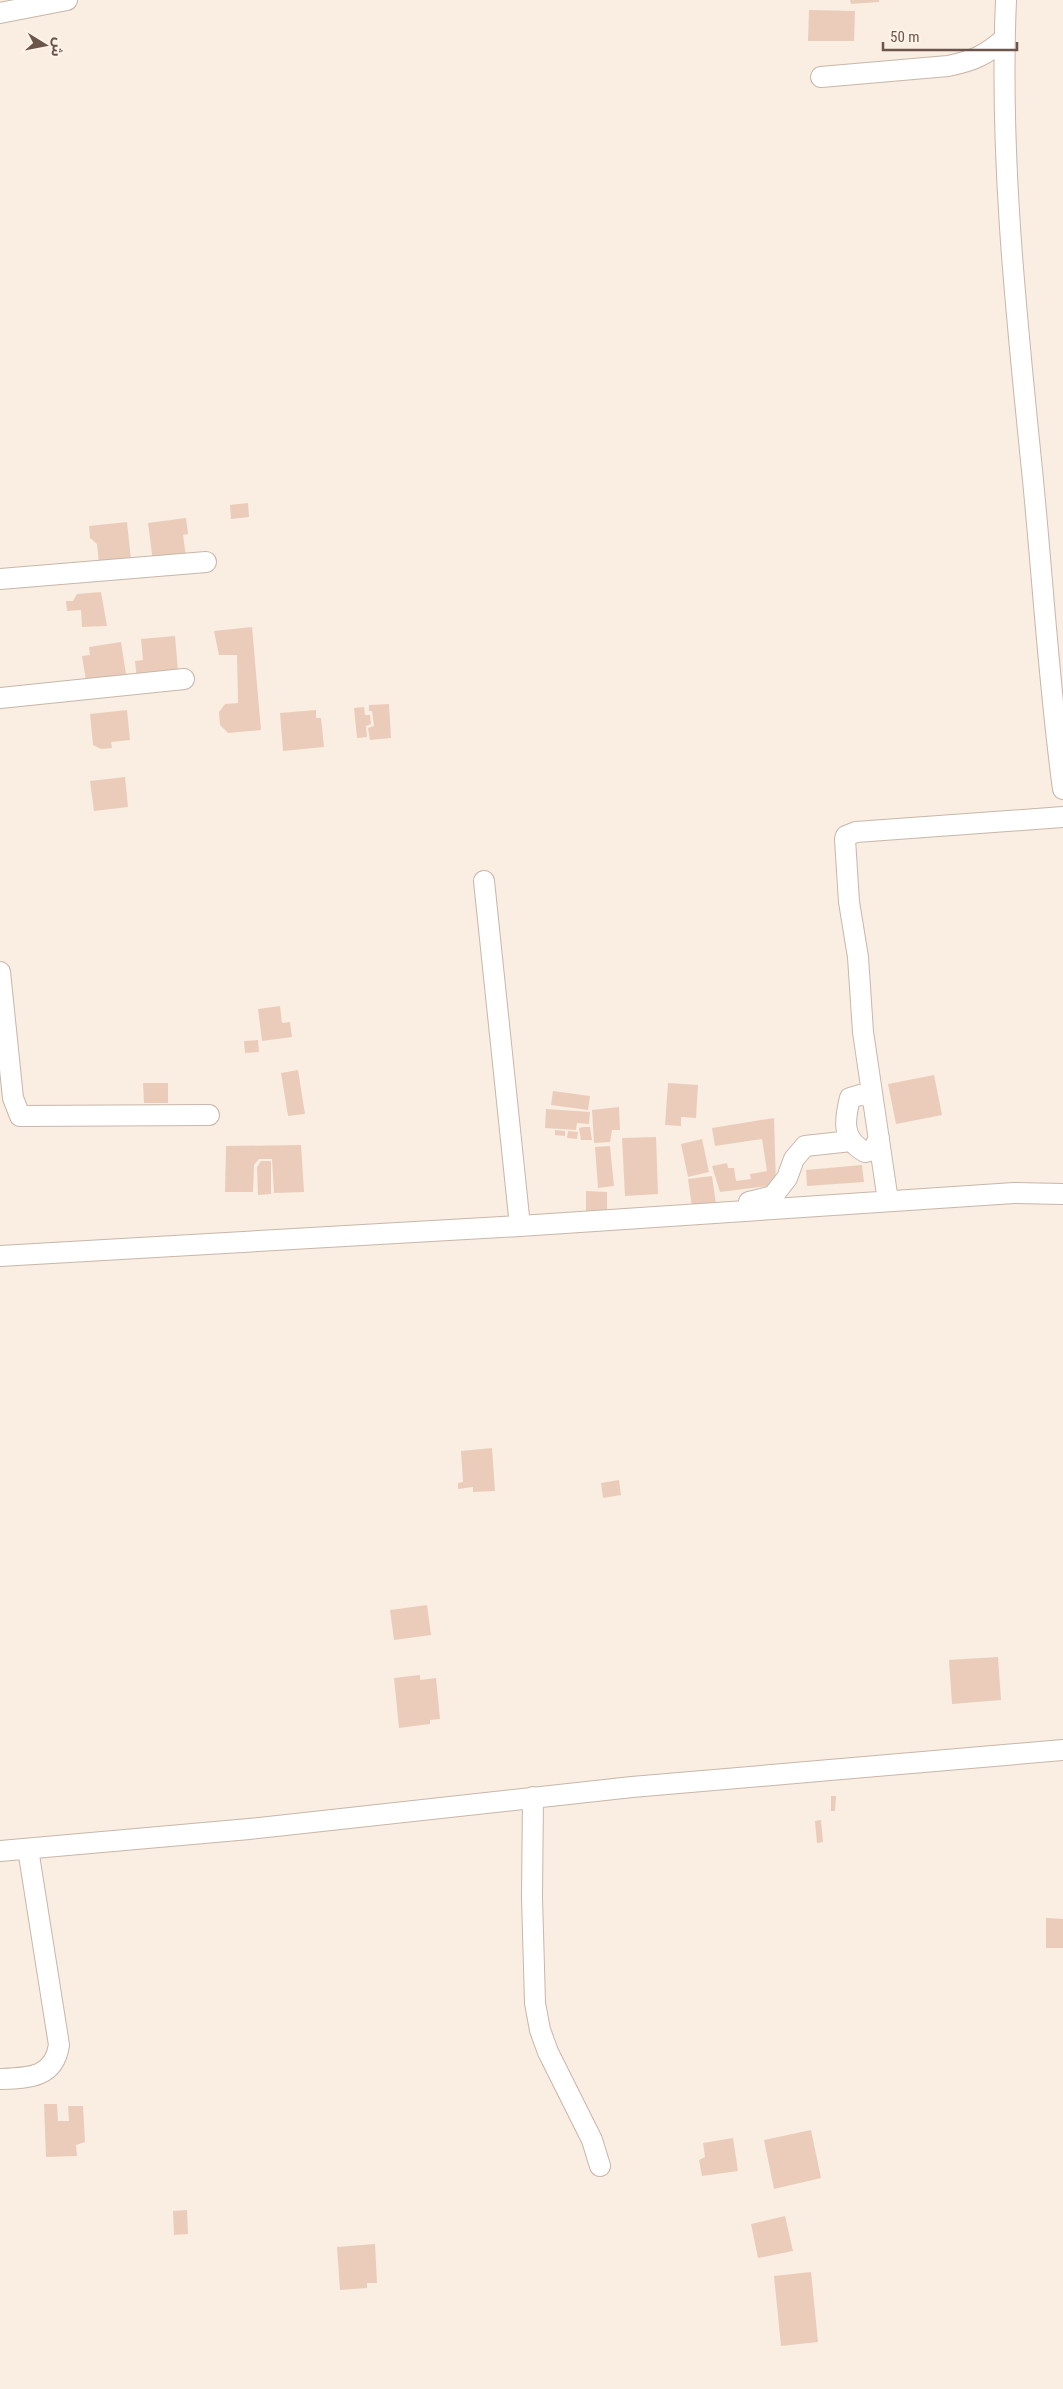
<svg xmlns="http://www.w3.org/2000/svg" width="1063" height="2389" viewBox="0 0 1063 2389" font-family="'Roboto Condensed','Noto Sans Arabic',sans-serif">
	<style>
		.building { fill: #ebccbb }
		.lines { fill: none; stroke-linecap: round; stroke-linejoin: round }
		.minor-casing { stroke: #c8b6aa; stroke-width: 22 }
		.minor { stroke: #fff; stroke-width: 20 }
	</style>
	<rect width="100%" height="100%" fill="#f9eee1"/>
	<path class="building" d="M850,0H879V2L851,4Z
		M809,10L855,11L854,41H808Z
		M248,503L249,517L231,519L230,505Z
		M186,518L188,534L183,535L186,557L153,562L148,523Z
		M127,522L131,560L99,564L97,544L90,538L89,526Z
		M101,592L107,626L82,627L81,610L67,611L66,601H73L77,594Z
		M252,627L261,730L228,733L220,725L219,712L225,704L238,703L237,655H219L214,631Z
		M175,636L178,671L137,679L135,661L143,660L141,639Z
		M121,642L126,674L86,681L82,656L90,655L89,647Z
		M389,704L391,738L370,740L368,728L374,726L372,711H369V705Z
		M364,707L365,715H370L371,724L366,726L367,737L357,738L354,708Z
		M127,710L130,740L111,742L112,748L101,749L93,745L90,714Z
		M316,710V718H321L324,747L283,751L280,713Z
		M125,777L128,807L94,811L90,781Z
		M280,1006L282,1023L290,1022L292,1037L262,1041L258,1009Z
		M258,1040L259,1052L245,1053L244,1041Z
		M298,1070L305,1114L288,1116L281,1073Z
		M934,1075L942,1115L896,1124L888,1084Z
		M143,1083H168V1103H144Z
		M668,1083L698,1085L696,1118L681,1117V1126L665,1125Z
		M553,1091L590,1096L588,1110L551,1105Z
		M619,1107L620,1130H612L610,1142L594,1143L592,1110Z
		M546,1109L590,1112L589,1124L577,1123L576,1130L545,1128Z
		M774,1118L776,1185L720,1192L712,1166L727,1163L728,1168H734L736,1181L751,1179L750,1174L767,1171L762,1139L715,1146L712,1128Z
		M584,1127H590L592,1140H581L579,1128Z
		M555,1130L565,1131V1136L555,1135Z
		M568,1131L578,1132L577,1139L567,1138Z
		M656,1137L658,1194L625,1196L622,1138Z
		M702,1139L709,1172L688,1177L681,1144Z
		M301,1145L304,1192L274,1193L272,1159H259L254,1165L253,1192H225L226,1146Z
		M610,1146L614,1186L598,1188L595,1147Z
		M261,1161H271V1194L258,1195L257,1167Z
		M862,1165L864,1182L807,1186L806,1170Z
		M712,1176L716,1204L692,1207L688,1179Z
		M586,1191L607,1192V1216L586,1215Z
		M492,1448L495,1491L473,1492V1487L458,1489V1483L463,1482L461,1451Z
		M619,1480L621,1495L603,1498L601,1483Z
		M427,1605L431,1635L394,1640L390,1610Z
		M998,1657L1001,1700L952,1704L949,1660Z
		M420,1675V1680L436,1678L440,1719L430,1720V1724L399,1728L394,1678Z
		M831,1796H836L835,1811H831Z
		M821,1820L823,1842L817,1843L815,1821Z
		M1046,1918L1063,1919V1948H1046Z
		M44,2104H57L58,2121H69L68,2106H83L85,2142L76,2145L77,2156L46,2157Z
		M811,2130L821,2178L774,2189L764,2140Z
		M733,2138L738,2171L702,2176L699,2160L705,2157L703,2143Z
		M187,2210L188,2234L174,2235L173,2211Z
		M785,2216L793,2251L758,2258L751,2224Z
		M375,2244L377,2283H367V2288L340,2290L337,2247Z
		M811,2272L818,2342L781,2346L774,2276Z"/>
	<g class="lines">
		<defs>
			<path id="minor" d="M1006,0C999,160 1017,321 1033,480C1043,583 1049,686 1063,789
				M0,13L67,0
				M821,77L948,66C972,61 985,56 1004,39
				M0,579L206,562
				M0,698L184,679
				M484,881L520,1226
				M0,972L13,1098L20,1116L209,1115
				M872,1096L860,1095L850,1098C844,1122 842,1139 865,1152L873,1150L879,1138
				M888,1201L863,1032L858,957L849,902L845,839L846,836L856,832L1063,817
				M749,1202L773,1196L787,1178L794,1159L805,1146L851,1141
				M0,1256L520,1226L1014,1193L1063,1194
				M533,1797L532,1897L535,2003L540,2030L548,2052L592,2140L600,2166
				M0,1851L249,1829L632,1787L1063,1750
				M0,2079C29,2078 54,2078 59,2045L28,1849"/>
		</defs>
		<use href="#minor" class="minor-casing"/>
		<use href="#minor" class="minor"/>
	</g>
	<g transform="translate(45 45) rotate(100)" stroke="#fdf3e6" stroke-width="4" paint-order="stroke">
	<path d="M0-4L9 19L0 12L-9 19Z" fill="#6d554b"/>
	<text y="-8" font-size="14" font-weight="bold" text-anchor="middle" fill="#6d554b">ش</text>
	</g>
	<path d="M883 42v8h134v-8" fill="none" stroke="#6d554b" stroke-width="2.5"/>
	<text x="890" y="42" font-size="15" fill="#6d554b" stroke="#fdf3e6" stroke-width="4" paint-order="stroke">50 m</text>
</svg>
